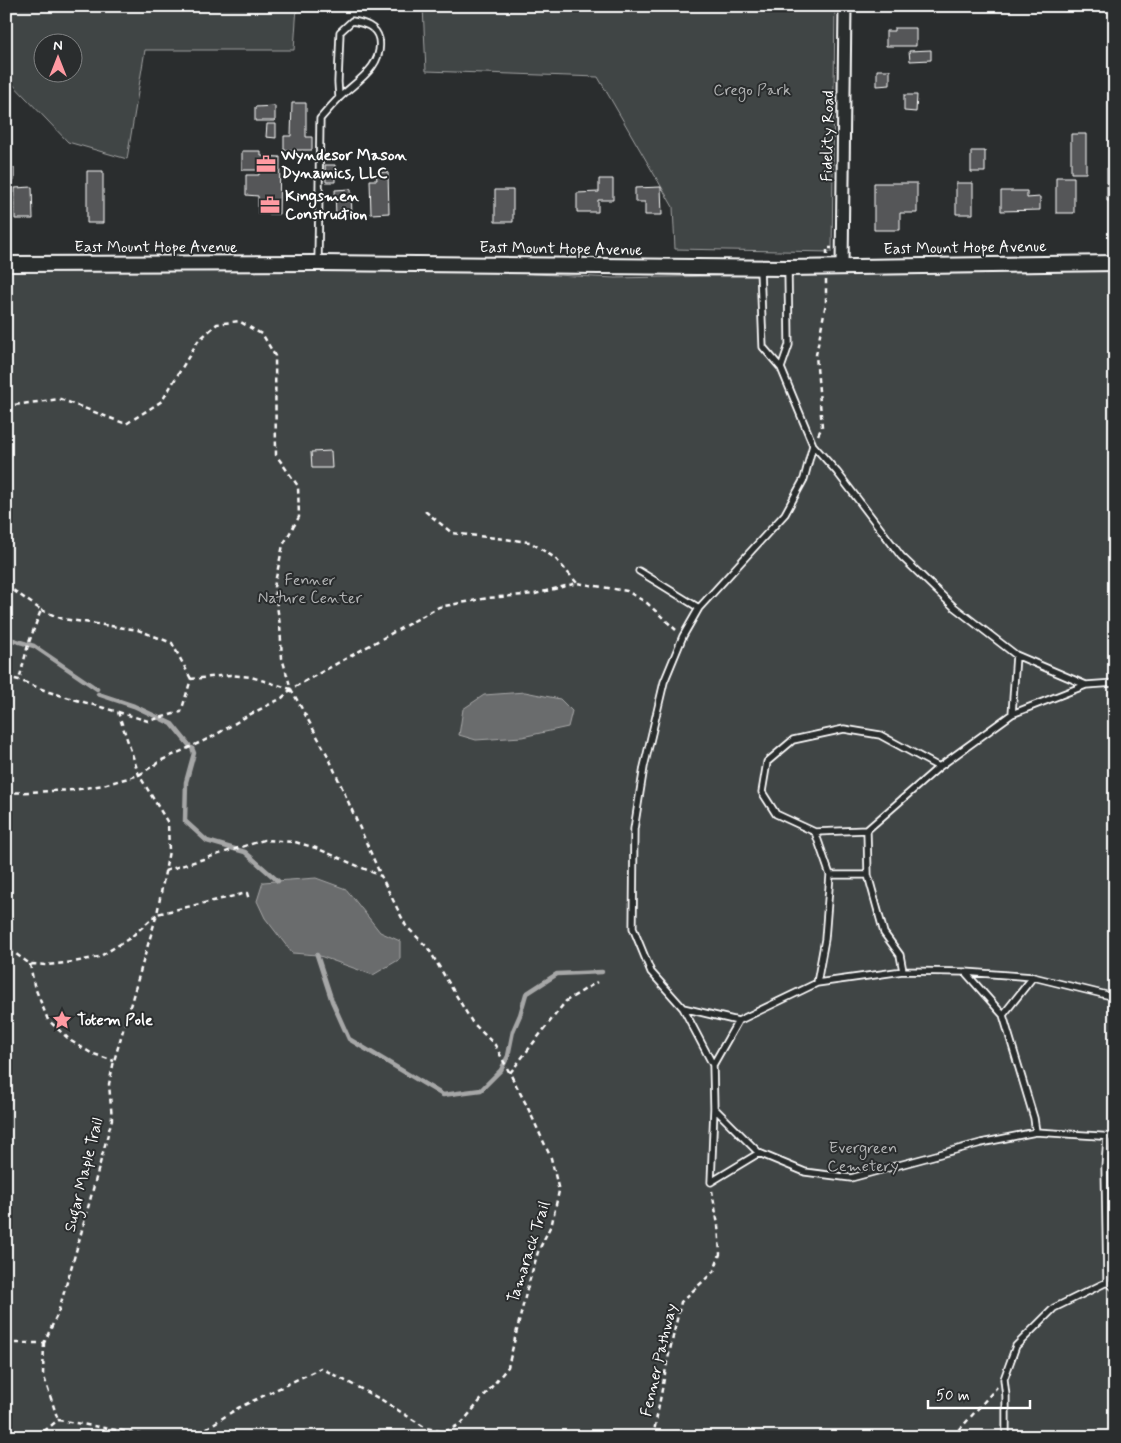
<svg xmlns="http://www.w3.org/2000/svg" width="1121" height="1443" viewBox="0 0 1121 1443" font-family="Mynerve,sans-serif">
	<style>
		.green { fill: #414445; stroke: #a0a2a2; fill-rule: evenodd }
		.water { fill: #6a6c6d; stroke: #a6a7a7 }
		.lines { fill: none; stroke-linecap: round; stroke-linejoin: round }
		.stream { stroke: #a6a7a7; stroke-width: 4.5 }
		.building { fill: #555758; stroke: #fff }
		.service-casing { stroke: #fff; stroke-width: 9 }
		.minor-casing { stroke: #fff; stroke-width: 15 }
		.tertiary-casing { stroke: #fff; stroke-width: 18 }
		.path { stroke: #fff; stroke-width: 2.5; stroke-dasharray: 5 4; stroke-linecap: butt }
		.service { stroke: #2a2d2e; stroke-width: 5.5 }
		.minor { stroke: #2a2d2e; stroke-width: 11 }
		.tertiary { stroke: #2a2d2e; stroke-width: 14 }
		.labels { text-anchor: middle; dominant-baseline: central; stroke-width: 4; stroke-linejoin: round; paint-order: stroke }
		.park-label { font-size: 16px; fill: #b3b4b5; stroke: #2a2d2e }
		.street-label { font-size: 16px; fill: #fff; stroke: #2a2d2e }
		.poi-label { font-size: 16px; font-weight: bold; fill: #fff; stroke: #2a2d2e; text-anchor: start }
	</style>
	<rect width="100%" height="100%" fill="#2a2d2e"/>
	<filter id="ink" filterUnits="userSpaceOnUse"><feTurbulence type="fractalNoise" baseFrequency=".02" numOctaves="2"/><feDisplacementMap in="SourceGraphic" scale="10" xChannelSelector="R" yChannelSelector="G"/><feConvolveMatrix kernelMatrix="1 2 1 2 8 2 1 2 1" color-interpolation-filters="sRGB"/></filter>
	<g filter="url(#ink)">
		<path class="green" d="M6,6H297L294,50H145L127,159L68,142L6,77ZM72,42V72H42V42Z
			M423,6H835L832,252L675,249L673,207L598,77L426,71Z
			M318,263L615,278L1115,268V1437H6V264Z"/>
		<path class="water" d="M525,692L560,699L572,711L568,727L522,737L476,740L459,735L463,709L484,695Z
			M316,878L346,889L380,932L400,941V959L373,975L317,955L292,953L265,918L257,901L263,882Z"/>
		<g class="lines">
			<path class="stream" d="M6,638L34,646L97,689
				M98,694L134,706L172,724L189,745
				M192,748L194,753L186,782L185,821L207,841L245,852L278,881
				M317,955L332,1001L349,1039L443,1095L481,1090L501,1070L508,1056L513,1031L520,1015L526,994L557,974L602,972"/>
		</g>
		<path class="building" d="M354,6H404V8H354Z
			M894,28H916V46H886V31H894Z
			M931,50V60L910,61L909,51Z
			M877,70H890V85L877,86Z
			M904,95H917L916,112L904,111Z
			M292,103H306V137H312V150H284V136H291Z
			M275,106V121H255V107Z
			M267,124H276V138L266,137Z
			M1071,134H1086V173H1071Z
			M242,151H261V156L280,157L279,214H258V196L246,195V175H259V170H242Z
			M971,151H985V172H971Z
			M325,165H335V182H326Z
			M6,168H14V181H6Z
			M1107,168H1115V201H1107Z
			M87,171H103V223H87Z
			M388,172L389,213L371,214L370,180H377L376,173Z
			M1056,177H1074V213H1056Z
			M599,179H613V200H598V212H577V193L599,192Z
			M874,183H917V213H900V230H874Z
			M956,183H973V214H956Z
			M32,187L33,219H15V188Z
			M661,187L662,215H645V202H635V188Z
			M351,189L352,216L336,217L335,190Z
			M495,190H513V222H495Z
			M1001,191H1027V198L1040,197V210L1001,211Z
			M331,451L332,468H312L311,452Z"/>
		<g class="lines">
			<defs>
				<path id="service" d="M318,263L320,119C326,112 332,105 339,98C355,82 384,67 379,39C376,26 364,23 352,21L340,32L338,82L339,98
					M781,368L789,345L788,269
					M813,445L837,472L901,556L954,607L1016,655L1086,685L1115,683
					M639,571L699,608
					M1012,714L1016,655
					M939,767L867,830L815,832L776,814L762,792L767,762L793,740L844,729L880,735L939,767L1012,714L1086,685
					M867,830L868,875L884,933L900,955L903,971
					M815,832L830,875L825,939L817,983
					M830,875H868
					M965,972L1003,1015L1034,1118L1036,1132
					M683,1008L738,1021L817,983L903,971L965,972L1033,977L1115,997
					M1003,1015L1033,977
					M713,1065L738,1021
					M714,1108L759,1153L805,1172L851,1178L981,1143L1036,1132L1115,1137
					M711,1182L714,1108L713,1065L683,1008L651,972L633,928L634,829L644,767L664,682L683,636L699,608L785,514L804,479L813,445L781,368L763,347L760,269
					M711,1182L759,1153
					M1107,1282L1105,1167L1107,1137
					M1006,1437V1396L1004,1379L1016,1346L1054,1308L1107,1282L1115,1288"/>
				<path id="minor" d="M842,267L845,6"/>
				<path id="tertiary" d="M6,264L318,263L788,268L1115,263"/>
			</defs>
			<use href="#service" class="service-casing"/>
			<use href="#minor" class="minor-casing"/>
			<use href="#tertiary" class="tertiary-casing"/>
			<path class="path" d="M827,255V248H832
				M6,406L60,399L126,424L162,401L198,341L217,324L239,321L263,335L275,356L276,455L298,486L299,517L283,545L274,587L280,625L282,658L291,689L328,756L381,876
				M818,435L822,427L816,355L826,303V280
				M425,511L452,533L530,542L555,558L577,583
				M6,585L41,610L28,645L19,680
				M41,610L63,619L138,630L172,643L191,679
				M6,677L19,680L49,692L118,712L139,775L168,823L169,851L157,914L130,938L99,957L74,962L47,965L30,964L6,947
				M118,712L148,721L181,712L191,679L230,675L251,677L291,689
				M6,793L74,790L103,785L139,775L162,760L212,737L247,716L282,698L291,689L439,607L488,598L535,594L577,583L627,591L647,603L676,630
				M165,871L264,840L295,842L316,848L381,876L406,926L428,948L472,1022L495,1045L527,1106L551,1158L559,1191L552,1223L538,1252L527,1289L508,1367L461,1424L444,1432L426,1428L382,1400L321,1368L238,1408L193,1437
				M6,905L8,903
				M30,964L34,985L48,1020L71,1041L91,1053L114,1061
				M510,1073L566,1001L597,982
				M6,1343H44L58,1313L79,1241L112,1119L109,1084L114,1061L157,914L247,893L249,900
				M44,1343L43,1374L58,1420
				M37,1437L58,1420L157,1437
				M653,1437L667,1363L681,1302L714,1271L720,1254L718,1225L712,1191
				M953,1437L997,1387"/>
			<use href="#service" class="service"/>
			<use href="#minor" class="minor"/>
			<use href="#tertiary" class="tertiary"/>
		</g>
	</g>
	<defs>
		<symbol id="office-bare" viewBox="-9 -9 18 18"><path d="M-6-3h4V-5.5h4V-3h4V5H-6ZM-1-4.5V-3h2v-1.5ZM-6 0V1H6V0Z" fill="#ff9aa2" stroke="#2a2d2e" stroke-width="2.5" paint-order="stroke"/></symbol>
		<symbol id="sight-bare" viewBox="-9 -9 18 18"><path d="M0-6L1.8-2.2L6-1.7L2.9 1.2L3.7 5.4L0 3.3L-3.7 5.4L-2.9 1.2L-6-1.7L-1.8-2.2Z" fill="#ff9aa2" stroke="#2a2d2e" stroke-width="2.5" paint-order="stroke"/></symbol>
	</defs>
	<g fill-rule="evenodd">
		<use href="#office-bare" x="252" y="150" width="28" height="28"/>
		<use href="#office-bare" x="256" y="191" width="28" height="28"/>
		<use href="#sight-bare" x="48" y="1006" width="28" height="28"/>
	</g>
	<g class="labels">
		<g class="park-label">
			<text x="752" y="90">Crego Park</text>
			<text x="310" y="580">Fenner<tspan x="310" dy="18">Nature Center</tspan></text>
			<text x="863" y="1148">Evergreen<tspan x="863" dy="18">Cemetery</tspan></text>
		</g>
		<g class="street-label">
			<text transform="translate(828 136) rotate(-89)">Fidelity Road</text>
			<text x="156" y="247">East Mount Hope Avenue</text>
			<text transform="translate(965 248) rotate(-1)">East Mount Hope Avenue</text>
			<text transform="translate(561 249) rotate(1)">East Mount Hope Avenue</text>
			<text transform="translate(84 1175) rotate(-76)">Sugar Maple Trail</text>
			<text transform="translate(529 1252) rotate(-72)">Tamarack Trail</text>
			<text transform="translate(659 1360) rotate(-77)">Fenner Pathway</text>
		</g>
		<g class="poi-label">
			<text x="281" y="155">Wyndesor Mason<tspan x="281" dy="18">Dynamics, LLC</tspan></text>
			<text x="285" y="196">Kingsmen<tspan x="285" dy="18">Construction</tspan></text>
			<text x="77" y="1020">Totem Pole</text>
		</g>
	</g>
	<rect width="1121" height="1443" fill="none" stroke="#2a2d2e" stroke-width="25"/>
	<rect x="12" y="12" width="1096" height="1418" fill="none" stroke="#fff" stroke-width="2" filter="url(#ink)"/>
	<g transform="translate(58 58)"><circle r="24" fill="#2a2d2e" stroke="#7f8182"/>
	<path d="M0-4L9 19L0 12L-9 19Z" fill="#ff9aa2"/>
	<text y="-8" font-size="14" font-weight="bold" text-anchor="middle" fill="#ffffff">N</text>
	</g>
	<path d="M928 1400v8h102v-8" fill="none" stroke="#ffffff" stroke-width="2.5"/>
	<text x="936" y="1400" font-size="15" fill="#ffffff" stroke="#2a2d2e" stroke-width="4" paint-order="stroke">50 m</text>
</svg>
